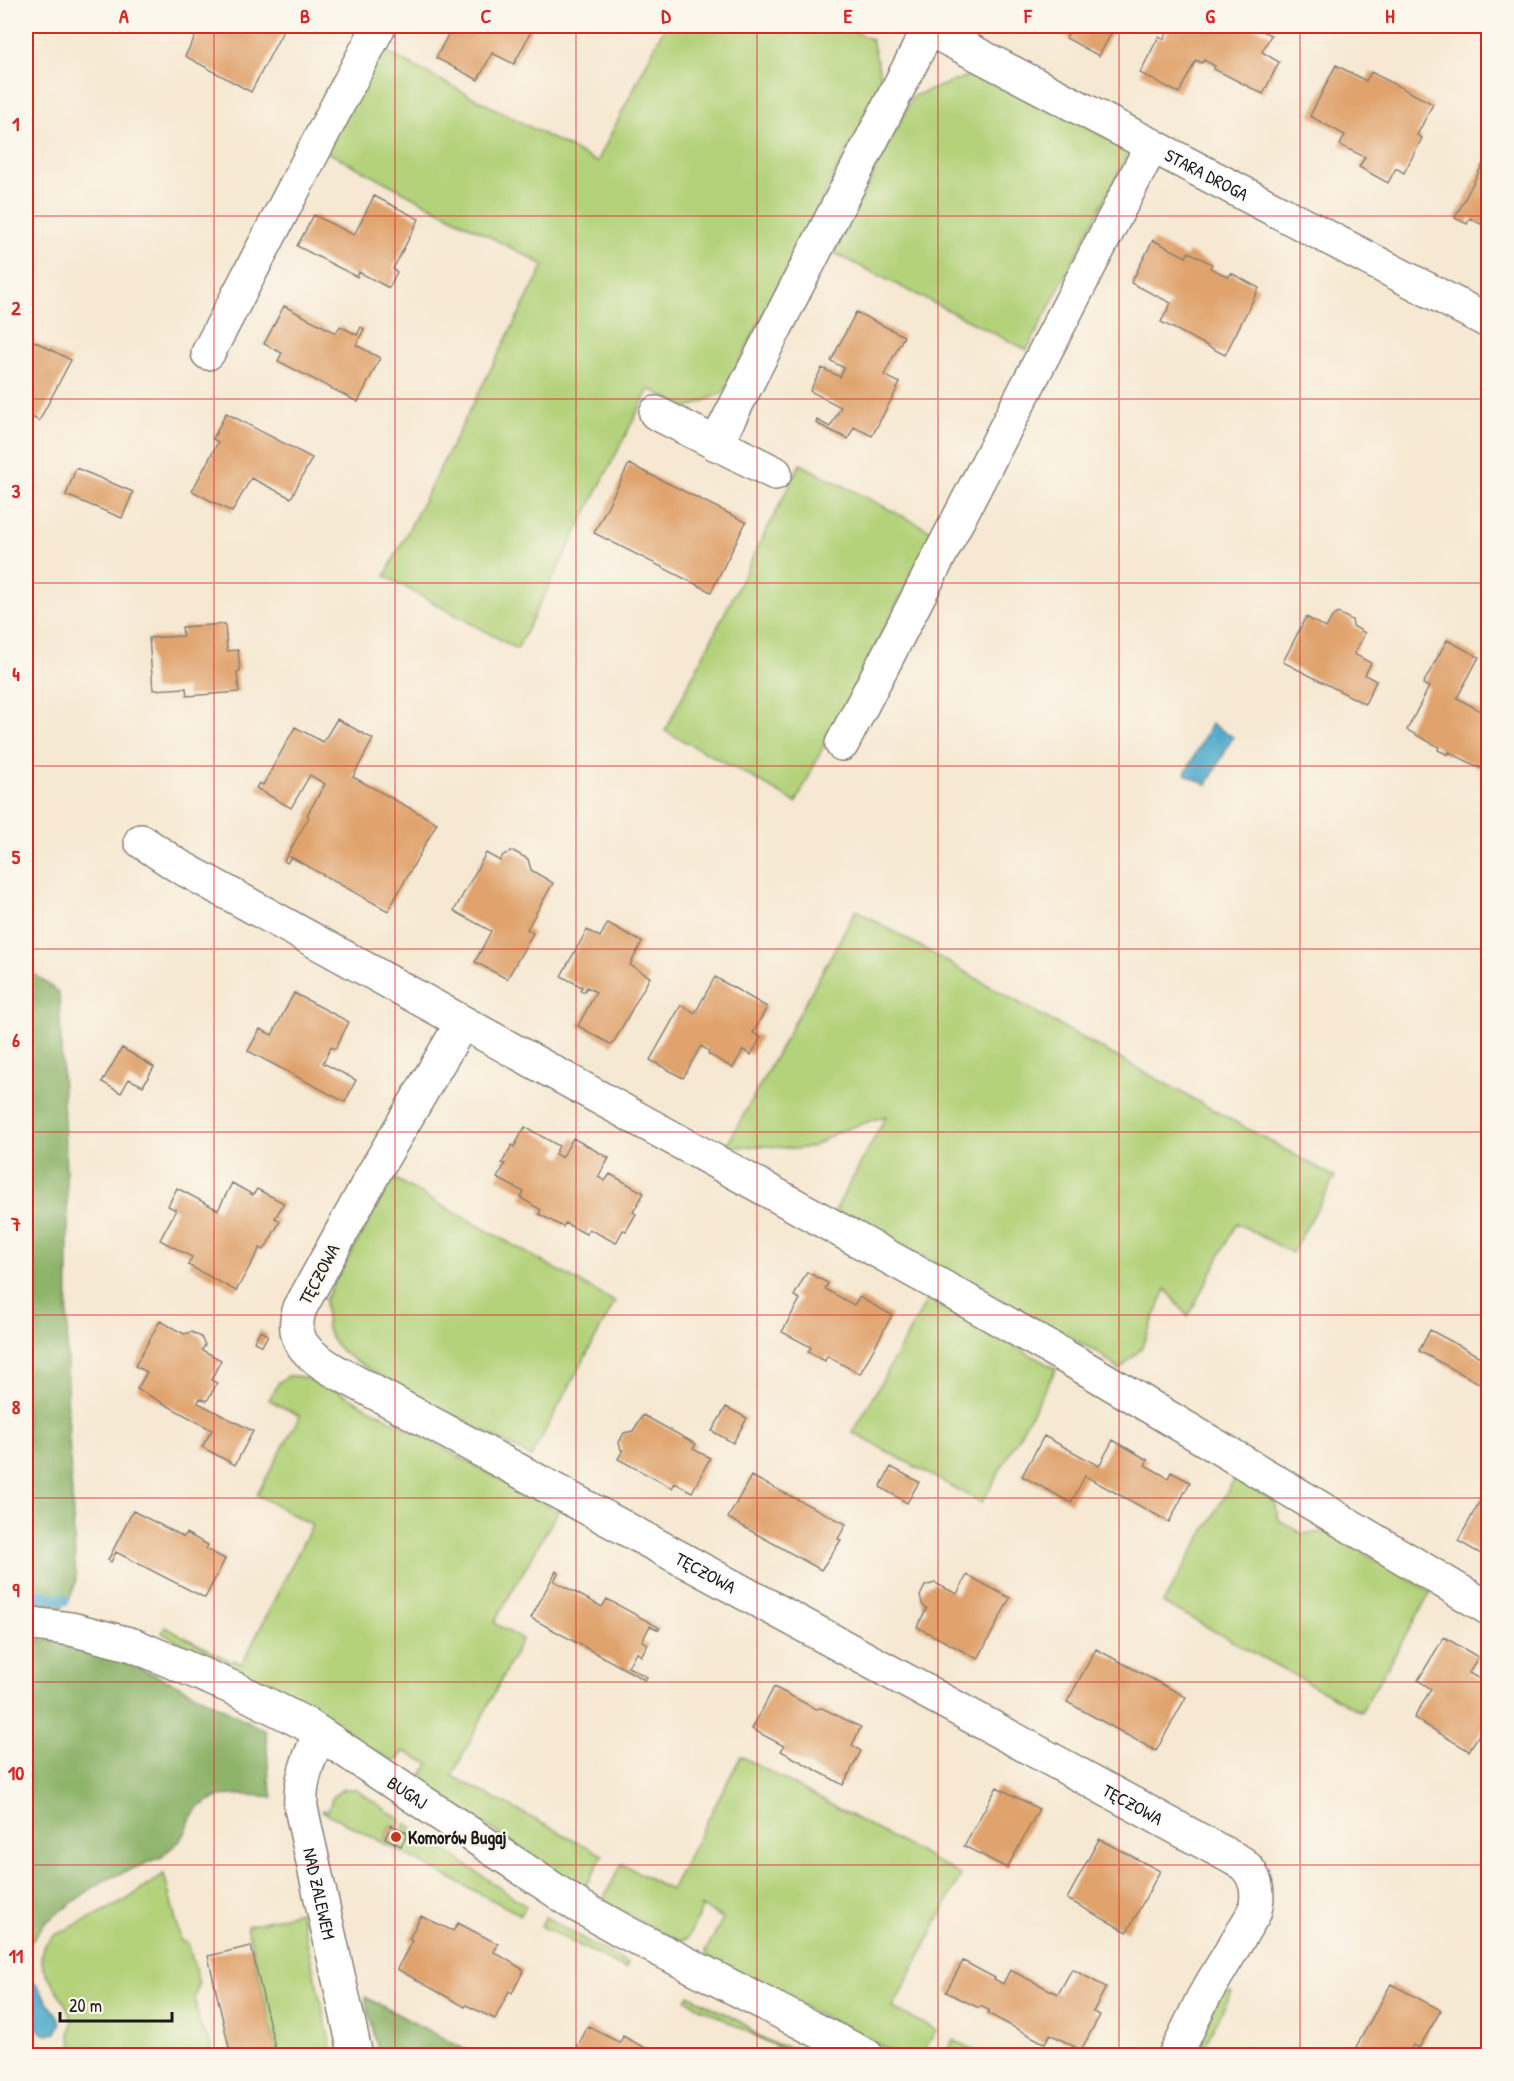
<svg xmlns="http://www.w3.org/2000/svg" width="1514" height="2081" viewBox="0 0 1514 2081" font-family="'Patrick Hand',sans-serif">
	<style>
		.green { fill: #b3d27a; stroke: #68774b; stroke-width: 1.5 }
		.forest { fill: #8eb46a; stroke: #556843; stroke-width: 1.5 }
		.water { fill: #4ea9cc; stroke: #356274; stroke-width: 1.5 }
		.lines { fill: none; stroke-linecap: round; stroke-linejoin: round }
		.stream { stroke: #4ea9cc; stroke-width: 12 }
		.building { fill: #e0a36d }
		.minor-casing { stroke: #898277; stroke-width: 36 }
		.minor { stroke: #fff; stroke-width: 33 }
		.grid { fill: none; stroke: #d62828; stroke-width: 1.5; stroke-opacity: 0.55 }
		.poi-dot { fill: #c8321e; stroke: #fbf7ec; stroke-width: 2 }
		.labels { text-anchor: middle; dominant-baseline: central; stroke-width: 5; stroke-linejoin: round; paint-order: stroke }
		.street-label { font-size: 18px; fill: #1c1c1c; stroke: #fbf7ec }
		.poi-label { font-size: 18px; font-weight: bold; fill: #1c1c1c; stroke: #fbf7ec; text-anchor: start }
		.neatline { fill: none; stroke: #d62828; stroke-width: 2 }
		.grid-label { font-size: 20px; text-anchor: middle; font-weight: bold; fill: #d62828 }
	</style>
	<rect width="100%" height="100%" fill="#fbf7ec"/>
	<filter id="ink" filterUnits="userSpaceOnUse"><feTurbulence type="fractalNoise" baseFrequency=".0167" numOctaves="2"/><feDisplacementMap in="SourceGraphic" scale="12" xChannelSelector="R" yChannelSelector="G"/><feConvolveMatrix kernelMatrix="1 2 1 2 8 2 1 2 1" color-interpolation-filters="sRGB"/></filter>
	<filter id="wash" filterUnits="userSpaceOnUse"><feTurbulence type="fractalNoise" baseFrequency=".008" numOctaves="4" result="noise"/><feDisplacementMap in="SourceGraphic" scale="24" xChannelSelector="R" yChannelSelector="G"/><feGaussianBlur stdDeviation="1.35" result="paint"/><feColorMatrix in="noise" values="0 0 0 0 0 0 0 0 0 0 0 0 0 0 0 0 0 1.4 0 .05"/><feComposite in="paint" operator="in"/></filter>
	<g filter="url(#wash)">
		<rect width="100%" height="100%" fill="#f6e8d2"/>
		<path class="green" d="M665,26H844L872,40L882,82L723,393L688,408L649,389L517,649L385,576L544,265L327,152L381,49L597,162Z
			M982,71L1130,150L1027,350L834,253L913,96Z
			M800,464L934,532L824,745L796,803L759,781L665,731Z
			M856,910L1030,1009L1335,1177L1292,1253L1237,1223L1188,1317L1166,1289L1141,1349L1119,1370L1099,1353L835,1211L886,1116L837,1132L814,1146L797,1149L766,1146L726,1147Z
			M393,1178L615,1302L531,1457L375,1373L342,1352L333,1341L327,1329L325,1300Z
			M928,1298L1056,1369L982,1503L853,1433Z
			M288,1376C304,1375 319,1382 334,1389L558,1511L494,1623L522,1639L452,1776L603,1855L586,1885L578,1887L419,1780L429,1764L403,1751L398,1759L391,1761L299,1706L162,1633L165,1627L232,1662L234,1660L242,1664L312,1525L257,1495L300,1416L269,1400L279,1382Z
			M1235,1478L1275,1502L1279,1520L1302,1534L1329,1532L1431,1592L1361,1712L1163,1603Z
			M741,1756L961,1875L893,2008L936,2030L922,2055H899L708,1957L706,1950L723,1918L700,1906L702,1909L687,1939L678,1941L606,1903L605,1895L622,1864L671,1890Z
			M344,1789H355L401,1820L397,1827L391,1824L384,1839L401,1847L409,1833L403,1829L406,1823L526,1906L521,1915L322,1811V1810L328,1811L333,1796Z
			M164,1874L181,1941L188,1943L199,1983L195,1997L197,2015L201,2028L210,2042L213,2055H75L70,2034L72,2021L68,2009L43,1967L41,1955L43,1947L53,1936L123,1902Z
			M300,1912L333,2055H277L247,1926Z
			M545,1917L628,1964L625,1969L541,1926Z
			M1219,1991L1232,1992L1200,2055L1189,2056Z
			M689,1995L741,2022L757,2035L772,2043L792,2048L806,2055H793L686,2000Z
			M953,2040L984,2055H945Z
			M27,2044L51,2050L63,2055L26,2056V2045Z"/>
		<path class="forest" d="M26,967L59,993L68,1226L67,1393L76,1582L69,1600L56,1613L26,1609Z
			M26,1637L88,1646L180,1686L266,1731L269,1780L273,1797C246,1795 214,1788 194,1813C188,1820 188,1831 182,1838C177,1845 168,1849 162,1857L103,1881L87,1892L45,1923L26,1949Z
			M365,1997L475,2055H379Z"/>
		<path class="water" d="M1211,724L1233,737L1207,785L1185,774Z
			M27,1980L37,1984L46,2000L57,2015L61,2023L56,2033L47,2035L40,2032L30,2015L26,2013Z"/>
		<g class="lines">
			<path class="stream" d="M26,1594L64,1600"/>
		</g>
		<g id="blocks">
			<path class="building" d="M201,26H280L278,29L283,31L251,92L185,56Z
				M440,26H534L514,64L492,53L478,80L436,58L450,31Z
				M1072,26H1115L1099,56L1066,38Z
				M1171,26H1252L1271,35L1262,52L1279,62L1263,94L1214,69L1215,66L1204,60L1202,63L1196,60L1179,93L1140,73L1159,36L1164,39Z
				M1336,65L1366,81L1371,72L1433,104L1417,135L1422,138L1404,173L1396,168L1388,183L1359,167L1365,157L1340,145L1345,135L1310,116Z
				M1486,158L1488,159V228L1470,218L1467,224L1455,218Z
				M374,196L419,219L393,269L397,272L389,288L359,272L357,277L297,246L314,215L354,235Z
				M1153,240L1186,257L1189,252L1212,264L1210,268L1229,277L1231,273L1259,288L1225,355L1161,322L1171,303L1131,283Z
				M284,306L336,333L340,326L357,335L361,327L364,329L356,345L380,358L358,402L278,361L282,353L264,344Z
				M856,312L904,336L884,375L900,383L872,436L854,427L848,439L816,423L817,420L830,427L841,407L810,391L822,368L840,377L844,368L831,361Z
				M30,339L71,360L39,421L26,414V347Z
				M226,413L312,458L291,498L251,478L232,512L192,491L218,442L213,439Z
				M629,464L746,522L711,592L594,533Z
				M76,468L133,492L122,518L66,495Z
				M1338,613L1352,620L1353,626L1365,633L1354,654L1371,663L1365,675L1376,681L1365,704L1283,662L1306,617L1326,628L1332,617Z
				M225,624L227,651L238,650L240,671L237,672L239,692L187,696L186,688L153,690L149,638L183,636L182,627Z
				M1447,640L1479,657L1457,698L1488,715V756L1482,769L1449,752L1448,755L1438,750L1439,747L1407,730L1429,687L1423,684Z
				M337,719L373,739L353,777L437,823L388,911L291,857L287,863L284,861L309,817L307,815L325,784L310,775L291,808L256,788L259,783L263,785L295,727L323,742Z
				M513,851L528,859L531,870L553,883L527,929L533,933L507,979L475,962L491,931L454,911L486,853L500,861L503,855Z
				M608,923L642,942L630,965L650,977L612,1045L578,1026L596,992L587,987L584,992L580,990L582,987L561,976L587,930L600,937Z
				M715,977L767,1007L753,1033L761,1037L751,1055L743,1050L733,1068L708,1054L709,1051L701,1046L683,1078L650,1060L681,1005L695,1013Z
				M294,993L349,1022L335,1049L331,1047L323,1063L356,1080L345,1102L248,1051L260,1029L272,1035Z
				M122,1048L154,1067L143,1086L129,1079L121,1093L102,1082Z
				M525,1127L559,1146L555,1154L562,1158L573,1138L609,1158L598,1177L605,1181L610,1174L644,1193L633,1212L636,1214L626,1231L623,1230L616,1243L589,1229L586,1234L565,1223L563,1227L539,1214L541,1210L521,1198L524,1192L497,1178L505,1164L502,1163L512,1145L514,1147Z
				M232,1183L253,1195L257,1189L284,1203L275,1218L280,1221L267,1245L264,1250L260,1248L236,1291L188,1265L192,1257L160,1240L176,1210L168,1206L177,1188L218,1210Z
				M807,1272L828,1283L825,1289L854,1305L859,1297L892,1315L860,1374L827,1356L825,1361L808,1352L811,1347L782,1332L800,1299L794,1296Z
				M160,1321L184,1334L192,1332L201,1337L205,1345L202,1350L221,1360L211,1380L217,1383L207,1401L200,1398L198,1403L253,1431L235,1465L202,1447L212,1430L137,1389L147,1372L135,1366Z
				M260,1330L268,1335L262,1346L254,1342Z
				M1430,1330L1488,1361V1388L1419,1351Z
				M726,1407L747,1418L733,1443L712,1431Z
				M643,1415L696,1444L693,1449L710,1458L692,1492L675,1483L672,1488L618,1459L623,1450H621L619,1442L624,1433L633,1431Z
				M1044,1436L1099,1466L1113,1440L1148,1460L1145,1465L1168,1478L1171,1472L1190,1482L1169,1522L1085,1476L1071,1503L1022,1476Z
				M891,1467L919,1482L907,1503L880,1487Z
				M751,1476L846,1524L838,1539L841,1540L821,1570L728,1518Z
				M1482,1497L1488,1501V1558L1458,1541Z
				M133,1511L184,1537L186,1533L208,1545L206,1549L225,1559L205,1598L116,1552L111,1562L108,1560Z
				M556,1571L558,1573L554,1581L602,1607L607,1599L660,1628L659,1630L650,1626L642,1641L648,1644L641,1656L636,1652L628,1667L647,1677L645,1680L531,1618Z
				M967,1575L1010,1598L978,1659L917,1627L927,1608L923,1606L920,1596L925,1586L935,1583L957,1594Z
				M1444,1637L1478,1657L1469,1673L1488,1684V1720L1469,1751L1414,1718L1431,1689L1418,1680Z
				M1096,1649L1186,1697L1156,1751L1067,1702Z
				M774,1687L816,1709L822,1708L861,1727L852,1745L861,1751L843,1785L781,1751L784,1746L752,1729Z
				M997,1787L1039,1809L1007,1868L964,1846Z
				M391,1825L408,1833L401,1846L385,1838Z
				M1099,1839L1160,1871L1127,1932L1067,1899Z
				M421,1916L453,1931L458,1923L498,1944L494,1952L524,1970L512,1993L509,1991L495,2019L466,2005L465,2007L397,1969L412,1941L409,1939Z
				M251,1946L277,2056H231L208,1956Z
				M963,1961L995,1978L994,1979L1003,1984L1010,1970L1058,1994L1072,1969L1106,1987L1093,2012L1100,2015L1081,2050L1050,2034L1045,2043L1042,2042L987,2013L989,2010L980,2006L979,2008L946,1992Z
				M1391,1984L1441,2010L1419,2048L1413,2045L1407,2056H1371L1356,2047Z
				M588,2026L620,2043L623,2036L660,2056H573Z"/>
		</g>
	</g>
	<g filter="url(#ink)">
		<use href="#blocks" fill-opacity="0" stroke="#898277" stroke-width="1.5"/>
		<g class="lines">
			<defs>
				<g id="minor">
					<path id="s1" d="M923,26L1488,321"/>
					<path d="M208,353L379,26"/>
					<path d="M656,413L775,473"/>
					<path d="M716,444L929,28"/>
					<path d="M842,744L1152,145"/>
					<path d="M141,841L177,865L934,1282L1092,1372L1488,1608"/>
					<path id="s2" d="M462,1023L375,1171L300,1308C288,1341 310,1356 335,1371L1242,1863C1257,1876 1260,1894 1254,1913L1203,1998L1175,2056"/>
					<path id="s3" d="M26,1623L71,1629L133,1645L238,1690L304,1723L577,1905L625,1932L867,2056"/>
					<path id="s4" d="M320,1734C309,1757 299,1781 301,1808L356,2056"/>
				</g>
			</defs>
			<use href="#minor" class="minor-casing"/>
			<use href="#minor" class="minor"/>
		</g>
	</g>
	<path class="grid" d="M214,26V2056M395,26V2056M576,26V2056M757,26V2056M938,26V2056M1119,26V2056M1300,26V2056M26,216H1488M26,399H1488M26,583H1488M26,766H1488M26,949H1488M26,1132H1488M26,1315H1488M26,1498H1488M26,1682H1488M26,1865H1488"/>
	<circle class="poi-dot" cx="396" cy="1837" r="6"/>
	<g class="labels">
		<g class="street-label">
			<text stroke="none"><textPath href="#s1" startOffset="320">STARA DROGA</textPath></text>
			<text transform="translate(319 1274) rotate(-62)">TĘCZOWA</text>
			<text stroke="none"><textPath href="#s2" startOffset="830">TĘCZOWA</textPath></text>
			<text stroke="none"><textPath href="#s3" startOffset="422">BUGAJ</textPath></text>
			<text stroke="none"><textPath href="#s2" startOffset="1316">TĘCZOWA</textPath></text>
			<text stroke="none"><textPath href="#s4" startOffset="165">NAD ZALEWEM</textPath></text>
		</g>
		<g class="poi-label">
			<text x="408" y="1837">Komorów Bugaj</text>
		</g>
	</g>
	<rect width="1514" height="2081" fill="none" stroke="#fbf7ec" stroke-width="66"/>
	<path d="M60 2012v9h112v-9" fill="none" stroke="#1c1c1c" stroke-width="3"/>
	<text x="69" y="2012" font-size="18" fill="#1c1c1c" stroke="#fbf7ec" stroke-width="4.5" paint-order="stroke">20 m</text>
	<rect x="33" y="33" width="1448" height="2015" class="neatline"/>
	<g class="grid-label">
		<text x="124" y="23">A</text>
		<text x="305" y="23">B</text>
		<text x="486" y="23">C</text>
		<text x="666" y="23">D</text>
		<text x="848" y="23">E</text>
		<text x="1028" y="23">F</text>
		<text x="1210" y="23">G</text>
		<text x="1390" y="23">H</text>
		<text x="16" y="131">1</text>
		<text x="16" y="315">2</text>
		<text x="16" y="498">3</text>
		<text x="16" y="681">4</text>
		<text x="16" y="864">5</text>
		<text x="16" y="1047">6</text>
		<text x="16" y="1231">7</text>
		<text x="16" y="1414">8</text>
		<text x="16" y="1597">9</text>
		<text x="16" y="1780">10</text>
		<text x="16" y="1963">11</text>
	</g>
</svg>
